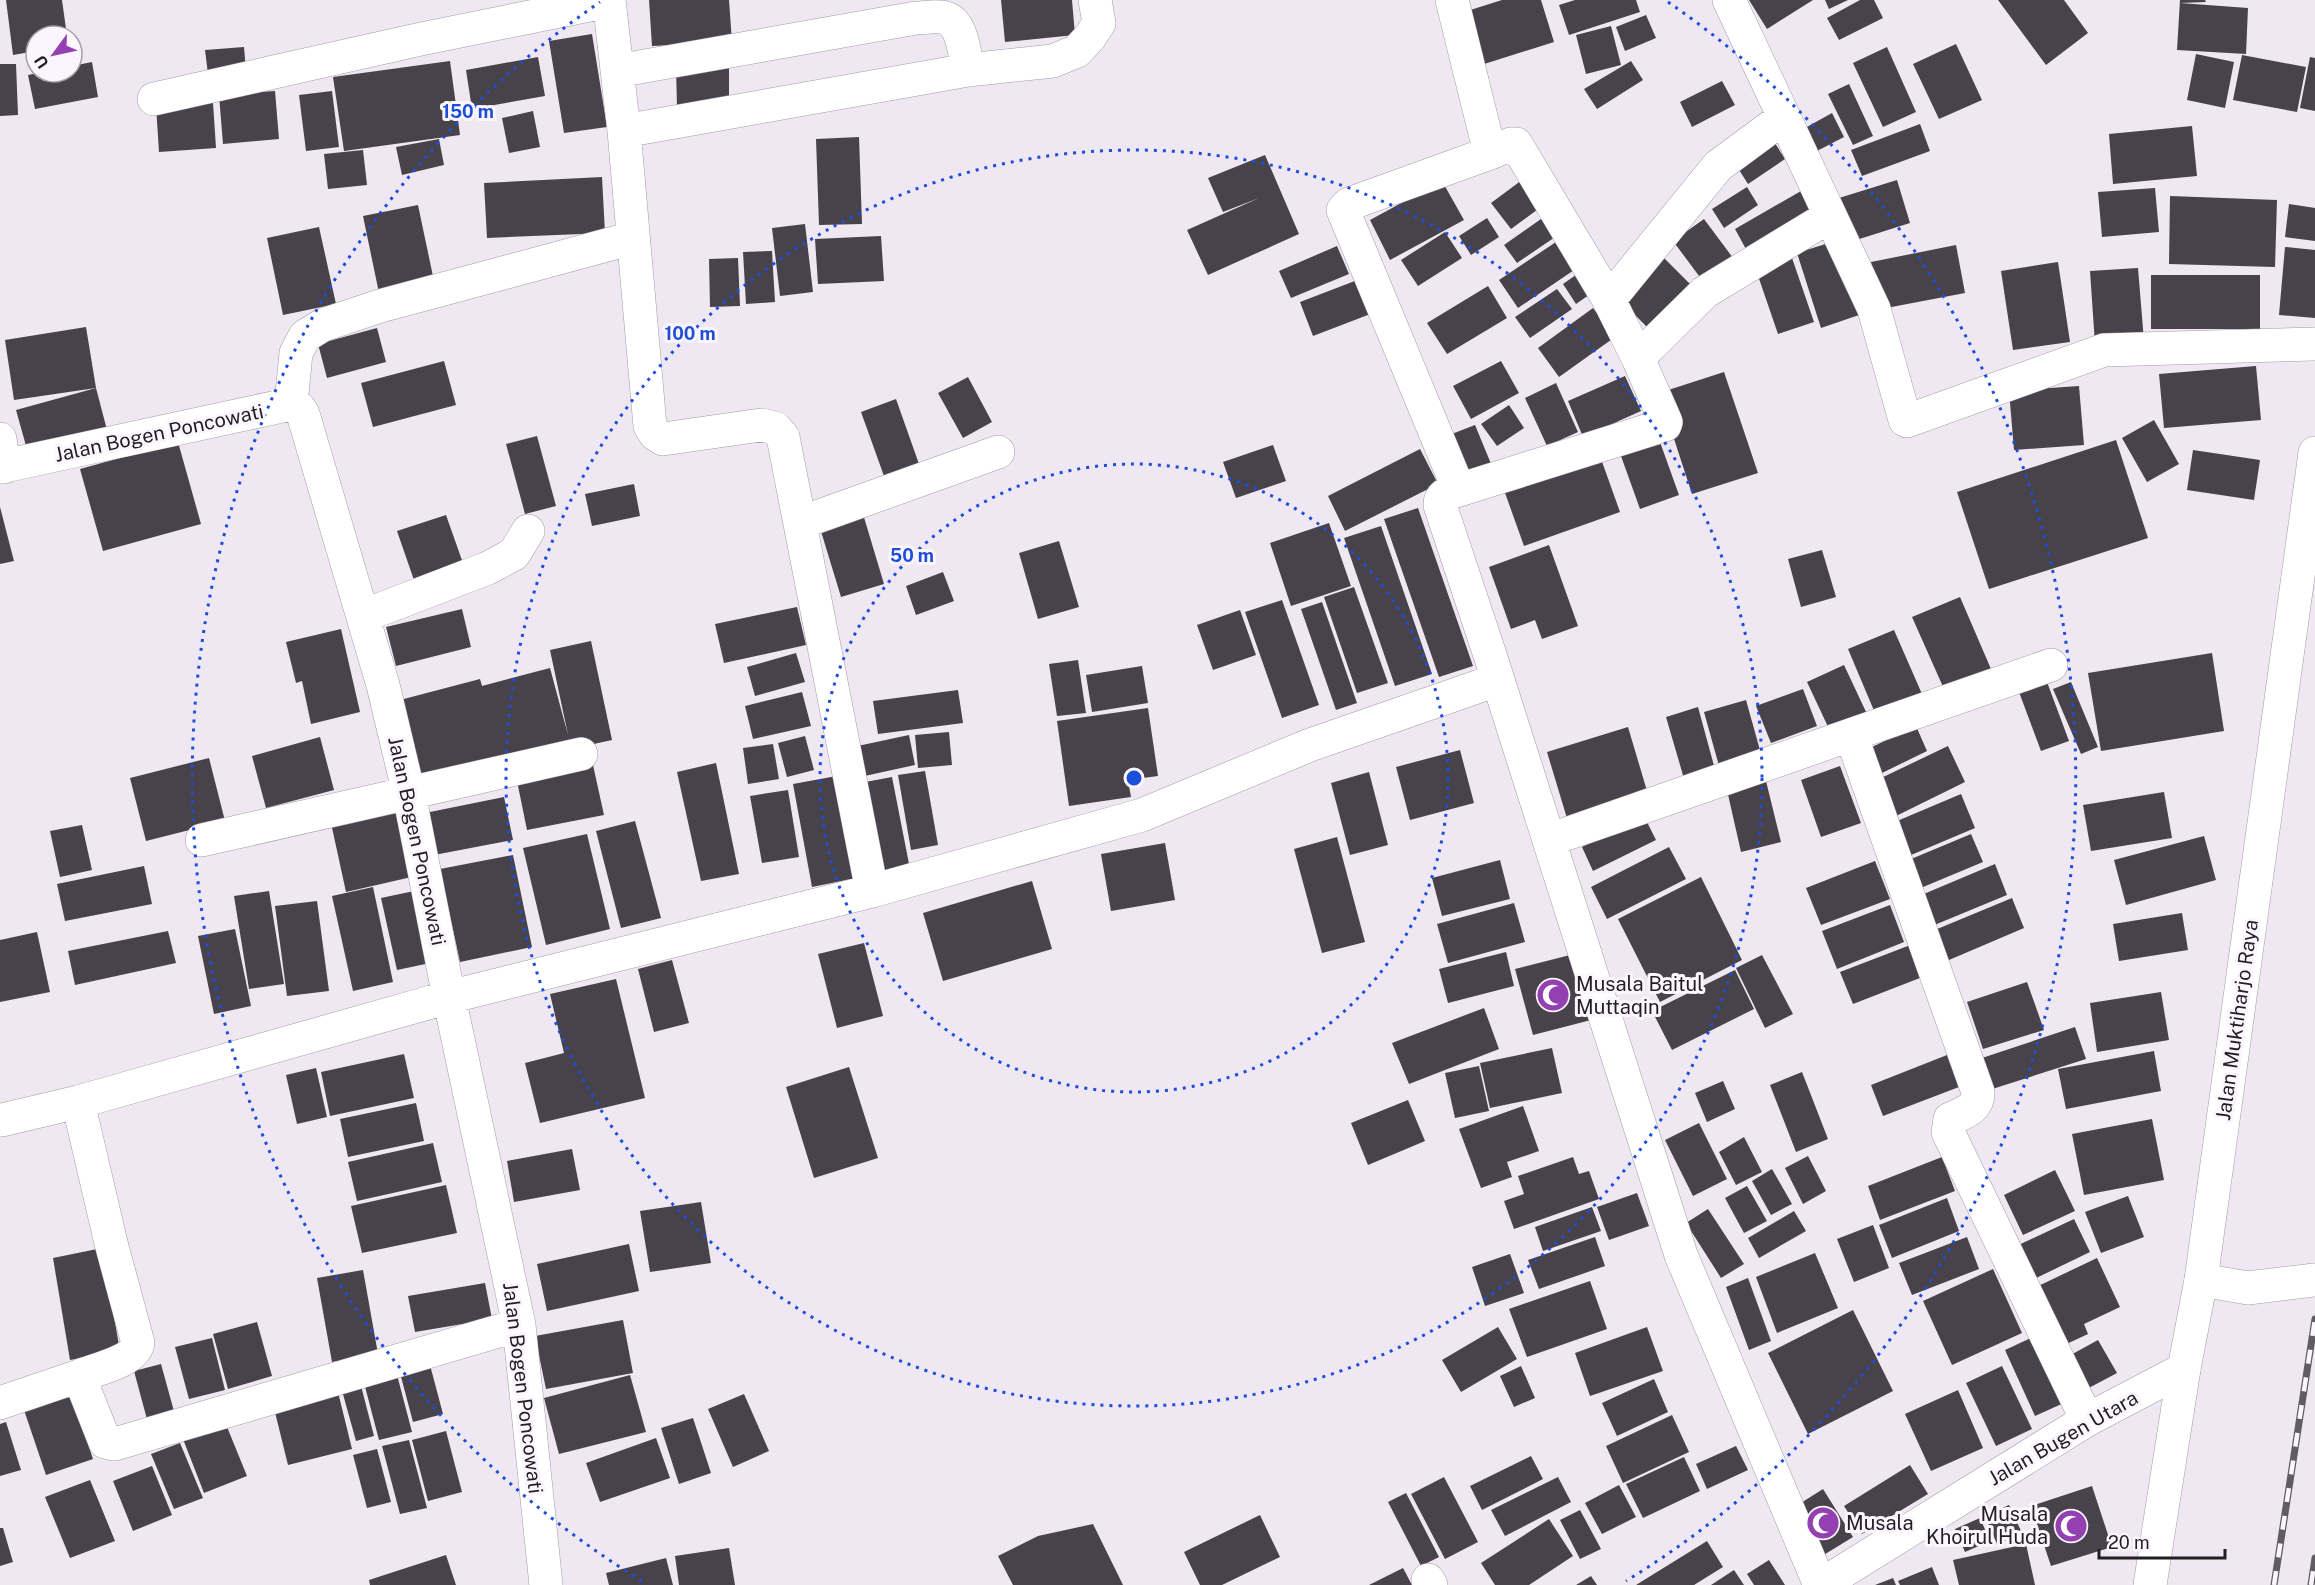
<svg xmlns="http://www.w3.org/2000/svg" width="2315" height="1585" viewBox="0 0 2315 1585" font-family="'Public Sans',sans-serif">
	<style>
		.building { fill: #48424b }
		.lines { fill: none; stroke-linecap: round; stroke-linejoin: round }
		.minor-casing { stroke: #a39ca5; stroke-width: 34 }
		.tertiary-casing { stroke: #a39ca5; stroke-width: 34 }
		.minor { stroke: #fff; stroke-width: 33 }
		.tertiary { stroke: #fff; stroke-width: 33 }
		.rail-casing { stroke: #615c63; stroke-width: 7 }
		.rail { stroke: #fbf5fe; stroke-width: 4.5; stroke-dasharray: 14; stroke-linecap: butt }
		.ring { fill: none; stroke: #1d4ed8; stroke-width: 3; stroke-dasharray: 3 6 }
		.labels { text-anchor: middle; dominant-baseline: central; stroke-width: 6; stroke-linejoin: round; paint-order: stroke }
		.street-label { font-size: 20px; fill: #221f23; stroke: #fbf5fe }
		.poi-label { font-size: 20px; fill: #221f23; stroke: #fbf5fe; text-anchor: start }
		.centre { fill: #1d4ed8; stroke: #fbf5fe; stroke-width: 3 }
		.ring-label { font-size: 18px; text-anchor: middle; font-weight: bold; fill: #1d4ed8; stroke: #fbf5fe; stroke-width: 6; stroke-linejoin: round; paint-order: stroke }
	</style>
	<rect width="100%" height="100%" fill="#efe7f2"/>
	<path class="building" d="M6,0H62L67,36H36V51L13,55Z
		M649,0H729L732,42L652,46Z
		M1001,0H1072L1075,35L1005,42Z
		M1502,0H1541L1554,42L1481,65L1464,12Z
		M1575,0H1636L1640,12L1569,35L1559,5Z
		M1749,0H1813L1767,29Z
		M1825,0H1848L1829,9Z
		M1860,0H1874L1883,18L1839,40L1827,18Z
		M1998,0H2064L2088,33L2046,65Z
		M2180,0H2205L2206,2L2180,3L2248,8L2246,54L2177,50Z
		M1646,15L1656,38L1625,51L1616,27Z
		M1611,26L1621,65L1586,74L1576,35Z
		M592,34L607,127L564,133L549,41Z
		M1956,44L1982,100L1939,119L1913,64Z
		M244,47L246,71L208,74L205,50Z
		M1887,47L1916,112L1883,127L1853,63Z
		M2196,54L2234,62L2225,108L2187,100Z
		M2242,55L2306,67L2297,112L2233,100Z
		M538,57L545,96L472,109L466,70Z
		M2310,57L2315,58V111L2300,108Z
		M450,61L460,135L344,151L333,77Z
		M1631,61L1643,80L1597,109L1584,89Z
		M92,62L98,97L35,109L28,75L42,72H72V66Z
		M0,64H16L18,115L0,116Z
		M676,67H729V108L677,107Z
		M1722,81L1735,105L1692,127L1680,102Z
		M1849,84L1873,136L1853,145L1828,94Z
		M275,91L279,139L223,144L219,95Z
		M332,91L339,147L306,151L299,95Z
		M213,103L216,148L159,152L156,106Z
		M533,111L540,147L509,153L502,118Z
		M1832,113L1844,137L1817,151L1805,128Z
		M1920,124L1930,151L1862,176L1851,150Z
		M2192,126L2197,176L2113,184L2109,134Z
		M859,137L862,224L819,225L816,139Z
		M439,139L444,165L402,175L396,147Z
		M1773,140L1785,159L1748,184L1736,165Z
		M363,150L367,185L328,189L324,154Z
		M1265,155L1299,234L1208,275L1187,230L1259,198L1223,212L1208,178Z
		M602,177L605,233L487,238L484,183Z
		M1526,177L1545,204L1511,229L1491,203Z
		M1897,180L1910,223L1853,241L1839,198Z
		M1442,181L1464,220L1390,260L1370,220Z
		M1747,187L1758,205L1724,228L1712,209Z
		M1808,187L1820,209L1747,251L1735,229Z
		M2155,188L2159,232L2102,237L2098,192Z
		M2170,196L2277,200L2275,267L2169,264Z
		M2289,204L2315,208V241L2285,237Z
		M418,205L434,281L379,293L363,216Z
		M1548,214L1561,233L1517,263L1504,245Z
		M1487,218L1499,237L1471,255L1459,236Z
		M1704,219L1736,262L1705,284L1673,241Z
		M805,224L813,292L780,296L772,228Z
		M319,227L336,304L283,315L267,238Z
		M1445,232L1462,258L1418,286L1401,260Z
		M881,236L884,281L818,284L815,239Z
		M1562,238L1580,266L1518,308L1499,280Z
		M1835,241L1859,315L1821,328L1797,253Z
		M1956,245L1965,293L1881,309L1871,262Z
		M1337,246L1349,274L1291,298L1279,271Z
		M2285,247L2315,250V318L2279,315Z
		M772,251L775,302L746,304L743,252Z
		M1791,255L1814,322L1778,334L1755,267Z
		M738,258L740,306L710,307L709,259Z
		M1664,258L1692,286L1650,330L1622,302Z
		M2058,262L2070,342L2013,350L2001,271Z
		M2138,268L2144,341L2095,344L2090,271Z
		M1583,270L1596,290L1576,304L1563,284Z
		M2151,275H2260V329H2151Z
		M1360,279L1373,313L1313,336L1300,302Z
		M1488,286L1507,318L1447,354L1427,323Z
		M1557,289L1572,309L1530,338L1515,317Z
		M1593,308L1615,337L1559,377L1538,348Z
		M86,327L96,388L107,430L28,453L16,410L96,388L14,400L5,340Z
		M377,328L386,362L327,378L318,344Z
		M444,361L456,405L373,427L361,383Z
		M1501,361L1519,393L1471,419L1453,386Z
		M2256,366L2261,420L2164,428L2159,374Z
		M1724,372L1758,473L1692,494L1659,393Z
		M1625,376L1641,411L1583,437L1568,401Z
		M968,377L992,422L963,438L938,393Z
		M1556,383L1578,432L1547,446L1525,398Z
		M2079,386L2084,445L2014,450L2009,391Z
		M896,399L919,464L884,476L861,412Z
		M1509,405L1524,428L1497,446L1481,424Z
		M2154,420L2179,464L2147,482L2122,438Z
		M1475,425L1494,471L1465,484L1444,437Z
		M537,436L556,506L525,514L506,444Z
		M2116,440L2148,538L1989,589L1957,492Z
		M178,442L201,524L103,551L80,469Z
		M1660,442L1679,495L1640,509L1621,456Z
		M1273,445L1286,481L1236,498L1223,462Z
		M1420,449L1438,484L1345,531L1328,496Z
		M2193,450L2260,460L2254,500L2187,490Z
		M1600,456L1620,512L1524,546L1504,490Z
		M634,484L640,516L592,526L585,494Z
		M0,507L14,561L0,564Z
		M1418,508L1473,666L1439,677L1384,519Z
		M863,514L884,584L841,597L820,528Z
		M446,515L464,566L415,583L397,531Z
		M1329,523L1351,586L1291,606L1270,543Z
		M1381,526L1432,674L1395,686L1344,538Z
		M1059,541L1079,607L1038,619L1019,553Z
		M1549,545L1578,626L1542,639L1535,620L1511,629L1489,567Z
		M1822,550L1836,597L1801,607L1788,559Z
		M943,572L954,601L916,615L906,586Z
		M1354,587L1388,683L1357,693L1324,597Z
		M1960,597L1991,669L1944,689L1912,617Z
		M1282,600L1319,705L1282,718L1245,612Z
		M1322,602L1357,703L1336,710L1301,609Z
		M797,607L806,645L724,663L715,624Z
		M462,609L471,647L396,666L386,627Z
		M1240,610L1256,655L1213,670L1197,625Z
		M341,629L360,712L311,724L302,681L296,683L286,642Z
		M1894,630L1922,694L1875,713L1848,649Z
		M591,641L612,740L571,749L420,789L400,700L480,679L482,686L550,668L568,735L550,650Z
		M796,653L805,682L755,696L747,667Z
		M2212,653L2224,731L2101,751L2088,673Z
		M1078,660L1086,713L1057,716L1049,664Z
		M1844,665L1867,714L1830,731L1807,682Z
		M1142,666L1148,703L1092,712L1086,675Z
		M2047,682L2069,741L2041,751L2019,692Z
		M2071,682L2098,747L2081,754L2053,689Z
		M1803,689L1817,726L1771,743L1756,706Z
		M958,690L963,723L878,734L873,701Z
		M802,692L811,726L753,739L745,706Z
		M1746,700L1763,761L1721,773L1704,712Z
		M1698,707L1716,773L1685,782L1666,717Z
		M1148,708L1158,776L1128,780L1131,797L1069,806L1057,721Z
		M1916,726L1927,751L1882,773L1870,748Z
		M1628,727L1650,801L1569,825L1547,752Z
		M949,732L952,765L918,768L915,735Z
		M909,735L915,765L860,777L853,747Z
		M805,736L814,770L787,777L778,743Z
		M320,737L334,790L266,808L252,756Z
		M773,744L779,779L748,784L743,748Z
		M1948,746L1965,782L1894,817L1877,780Z
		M1460,750L1474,803L1410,820L1396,767Z
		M209,758L225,821L146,841L130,778Z
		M716,763L739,874L701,881L677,772Z
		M593,765L604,815L527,830L517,781Z
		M1840,766L1861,823L1821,837L1801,780Z
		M925,771L938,845L911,850L898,775Z
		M1369,772L1388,845L1350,855L1331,783Z
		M842,775L861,877L812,887L793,784Z
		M892,777L910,869L877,875L860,783Z
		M1766,781L1781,842L1741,852L1727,790Z
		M788,790L799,857L762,863L750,796Z
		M2164,792L2172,838L2091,851L2083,805Z
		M1961,794L1975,828L1904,858L1890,824Z
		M504,797L513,840L434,855L425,813Z
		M401,808L416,876L346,892L331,823Z
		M1644,816L1656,840L1593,871L1582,847Z
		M635,821L661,918L621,928L596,831Z
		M82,825L92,870L60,877L50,831Z
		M587,834L610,929L546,945L523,848Z
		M1971,834L1983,862L1916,890L1904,862Z
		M2204,836L2216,880L2126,905L2114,860Z
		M1337,837L1365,942L1322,953L1294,849Z
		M1165,843L1175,900L1111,911L1101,854Z
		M1669,847L1686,879L1607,919L1591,887Z
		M513,855L532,947L460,962L440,869Z
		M1500,860L1510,899L1442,916L1432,878Z
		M1875,861L1890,899L1821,925L1806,888Z
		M1995,864L2007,895L1932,926L1919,896Z
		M144,866L152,904L65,921L57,884Z
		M1701,877L1742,960L1660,1002L1618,919Z
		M1032,881L1052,949L943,981L923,913Z
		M373,887L393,982L353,991L332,896Z
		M419,890L435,962L397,970L381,898Z
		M269,891L284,984L249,989L234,896Z
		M2012,898L2024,928L1942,963L1930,932Z
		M317,901L329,991L287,996L275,906Z
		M1514,903L1525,942L1448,963L1437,924Z
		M1890,905L1904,942L1837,969L1822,931Z
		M2182,913L2188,950L2119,961L2113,924Z
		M235,929L251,1006L214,1014L198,936Z
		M168,931L176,963L75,985L68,951Z
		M37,932L50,992L0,1002V940Z
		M864,943L883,1016L837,1028L818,954Z
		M1913,944L1925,976L1853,1004L1840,972Z
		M1506,952L1514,986L1448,1003L1439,969Z
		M1574,954L1591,1020L1533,1035L1515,969Z
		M1762,955L1793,1014L1765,1028L1736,968Z
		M672,960L689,1023L654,1032L638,969Z
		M1735,970L1754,1009L1672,1050L1652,1011Z
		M616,979L645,1098L540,1123L525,1063L564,1053L550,994Z
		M2027,982L2044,1030L1983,1049L1967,1002Z
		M2161,992L2169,1040L2097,1052L2090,1003Z
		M1484,1008L1499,1049L1409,1084L1392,1043Z
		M2075,1027L2086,1059L1986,1091L1976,1060Z
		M1552,1048L1562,1093L1490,1108L1480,1063Z
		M2154,1051L2161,1091L2066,1109L2058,1069Z
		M404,1054L414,1098L330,1116L321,1072Z
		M1947,1055L1959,1087L1883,1116L1871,1085Z
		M1479,1066L1489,1111L1455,1118L1445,1073Z
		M849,1067L878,1158L814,1178L786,1087Z
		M316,1068L327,1117L297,1124L286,1075Z
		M1802,1072L1828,1139L1796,1152L1770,1085Z
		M1723,1081L1735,1109L1707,1122L1695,1093Z
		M1408,1100L1425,1141L1368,1165L1351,1123Z
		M416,1103L424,1141L348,1157L340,1119Z
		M1523,1106L1539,1151L1507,1162L1512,1177L1481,1188L1459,1129Z
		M2152,1119L2164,1180L2084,1195L2072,1134Z
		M1699,1123L1727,1179L1693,1196L1665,1140Z
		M1744,1137L1762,1172L1736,1185L1719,1152Z
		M433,1143L442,1182L357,1201L348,1162Z
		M572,1149L580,1190L514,1202L507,1161Z
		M1808,1156L1826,1191L1803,1204L1785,1168Z
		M1573,1157L1579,1174L1589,1171L1599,1199L1514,1229L1504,1201L1524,1194L1518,1176Z
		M1942,1157L1955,1191L1880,1220L1868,1186Z
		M1772,1169L1792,1204L1771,1215L1752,1181Z
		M2055,1170L2075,1211L2023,1235L2004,1195Z
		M446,1185L457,1233L362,1253L351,1206Z
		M1747,1186L1767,1221L1744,1233L1725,1198Z
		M1637,1193L1649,1226L1609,1240L1597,1207Z
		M2128,1196L2144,1237L2101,1253L2085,1212Z
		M1947,1198L1959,1231L1892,1258L1879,1225Z
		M701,1202L711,1263L650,1272L640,1211Z
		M1592,1207L1601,1231L1543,1251L1535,1227Z
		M1708,1209L1744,1264L1721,1278L1686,1223Z
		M1794,1211L1806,1231L1759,1258L1748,1238Z
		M2074,1219L2090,1252L2028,1282L2012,1248Z
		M1873,1225L1889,1268L1854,1282L1837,1239Z
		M1595,1237L1605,1266L1539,1289L1528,1260Z
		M1967,1237L1979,1269L1912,1295L1899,1263Z
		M629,1244L639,1291L547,1311L537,1264Z
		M102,1248L120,1351L70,1360L53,1258Z
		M1815,1253L1838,1308L1777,1333L1756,1277Z
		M1510,1254L1524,1293L1485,1306L1472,1267Z
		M2097,1258L2120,1307L2084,1324L2088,1334L2060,1347L2032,1289Z
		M1993,1269L2022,1333L1952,1365L1923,1301Z
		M363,1270L378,1354L332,1362L317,1278Z
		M1748,1278L1771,1341L1749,1350L1726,1287Z
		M1590,1281L1607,1329L1527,1357L1509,1309Z
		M485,1283L492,1319L415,1332L408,1296Z
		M1853,1310L1893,1391L1808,1434L1768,1353Z
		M623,1320L633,1373L546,1389L535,1336Z
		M257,1322L272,1376L228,1389L213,1334Z
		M1498,1327L1517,1359L1461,1392L1442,1360Z
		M1647,1327L1663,1371L1590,1396L1575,1353Z
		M2035,1336L2066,1402L2035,1416L2005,1350Z
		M212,1338L225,1390L189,1399L175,1347Z
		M2098,1340L2117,1373L2085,1390L2067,1357Z
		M161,1364L175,1415L148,1423L134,1371Z
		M430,1365L443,1414L413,1422L400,1373Z
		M1521,1366L1535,1398L1514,1407L1500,1376Z
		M2002,1366L2032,1429L1996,1446L1966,1383Z
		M396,1371L412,1432L379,1440L363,1379Z
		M630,1375L646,1432L559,1454L544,1398Z
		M1654,1379L1668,1412L1617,1436L1602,1403Z
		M360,1382L374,1436L356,1441L341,1387Z
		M337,1388L352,1449L288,1465L273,1404Z
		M1958,1390L1983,1448L1931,1471L1905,1414Z
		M71,1394L93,1459L46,1475L24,1410Z
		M744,1394L769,1451L733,1467L708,1409Z
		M1672,1415L1689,1452L1623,1483L1606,1446Z
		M693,1418L711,1473L679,1484L661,1428Z
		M6,1422L21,1470L0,1476V1424Z
		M225,1422L247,1476L204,1493L183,1439Z
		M446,1431L462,1492L428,1501L412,1440Z
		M656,1438L670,1478L600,1502L586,1463Z
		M409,1440L427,1508L400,1514L382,1446Z
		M180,1443L203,1498L174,1509L151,1454Z
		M1736,1446L1748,1470L1707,1489L1696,1464Z
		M377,1449L391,1502L367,1508L353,1455Z
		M1531,1456L1543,1479L1482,1510L1470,1486Z
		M1684,1457L1700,1491L1643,1518L1626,1484Z
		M1910,1465L1928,1494L1862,1534L1844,1506Z
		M152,1466L172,1515L133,1531L113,1481Z
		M1444,1477L1478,1542L1445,1559L1411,1494Z
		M1558,1477L1571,1502L1505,1536L1491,1510Z
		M90,1480L115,1541L70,1558L45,1497Z
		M1619,1485L1636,1517L1602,1534L1585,1503Z
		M2092,1486L2112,1547L2051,1566L2031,1506Z
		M1823,1489L1853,1537L1822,1556L1793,1508Z
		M1406,1493L1439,1557L1421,1566L1388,1502Z
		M2009,1505L2022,1533L1997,1544L1985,1516Z
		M1580,1510L1601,1549L1580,1559L1560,1520Z
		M1260,1515L1280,1557L1222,1585H1200L1184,1552Z
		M1980,1518L1990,1541L1965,1552L1955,1529Z
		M1549,1519L1573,1556L1529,1585H1495L1481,1563Z
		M1093,1524L1123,1585H1013L998,1556L1038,1536Z
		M0,1528H3L13,1562L0,1566Z
		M1707,1541L1723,1567L1694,1585H1636Z
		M2026,1544L2035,1585H1959L1953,1560Z
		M729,1548L735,1585H679L675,1556Z
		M446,1555L456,1585H370L369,1580Z
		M666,1558L673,1585H609L606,1573Z
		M1769,1560L1785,1585H1754L1747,1574Z
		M1932,1567L1939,1585H1900L1898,1581Z
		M1403,1568L1412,1585H1369Z
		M1734,1570L1744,1585H1711Z
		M1591,1576L1597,1585H1576Z
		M1893,1578L1896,1585H1875Z"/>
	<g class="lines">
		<defs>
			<path id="minor" d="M609,0L624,131L650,426L655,434L663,439L761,425L775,428L783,437L872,891
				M1452,0L1490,153
				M1729,0L1874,309L1905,420L1907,421L2104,350L2315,344
				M617,71L916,18C924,18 932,16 940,17C963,18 964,52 968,70
				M154,99L421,39L609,1
				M624,131L968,70L1053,61L1077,51L1090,37L1099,23L1095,0
				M1609,300L1718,166L1783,118
				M1638,358L1609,300L1516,144H1511L1490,153L1349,204L1343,210L1459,490L1665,425L1666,422L1638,358L1705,292L1830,216
				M291,404L296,353L305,336L323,325L380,306L633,238
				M0,439L4,467
				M0,467L291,404L299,408L303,414L383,685L409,794L449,997L519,1325L546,1585
				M1459,490C1449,493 1440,493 1440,505L1490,655L1681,1255L1820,1585
				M800,523L998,452
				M363,616L488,568L514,554L528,531
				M1851,735L1978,1092C1979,1109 1963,1113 1950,1119L1948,1132L2087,1420
				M202,840L581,754
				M1549,840L2051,665
				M78,1102L111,1243L138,1343C134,1362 96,1369 79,1376
				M2,1120L78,1102L449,997L872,891L1142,815L1310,745L1497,680
				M2201,1280L2248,1288L2315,1280
				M0,1403L79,1376L105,1442L115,1444L519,1325
				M1428,1580L1431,1585
				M1821,1585L2087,1420L2184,1369"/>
			<path id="tertiary" d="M2150,1585L2184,1369L2201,1280L2315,453"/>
		</defs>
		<use href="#minor" class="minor-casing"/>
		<use href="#tertiary" class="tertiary-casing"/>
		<use href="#minor" class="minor"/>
		<use href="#tertiary" class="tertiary"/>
		<defs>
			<path id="rail" d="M2274,1585L2315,1319
				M2311,1585L2315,1558"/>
		</defs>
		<use href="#rail" class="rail-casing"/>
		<use href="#rail" class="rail"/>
	</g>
	<g class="ring">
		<circle cx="1134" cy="778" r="314"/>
		<circle cx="1134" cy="778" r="628"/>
		<path d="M642 1581A942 942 0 0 1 600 2M1668 2A942 942 0 0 1 1626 1581"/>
	</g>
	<defs>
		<symbol id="mosque-disc" viewBox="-11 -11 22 22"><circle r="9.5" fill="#9341b0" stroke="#fbf5fe"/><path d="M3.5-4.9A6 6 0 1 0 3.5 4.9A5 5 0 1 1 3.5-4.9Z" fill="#fff"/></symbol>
	</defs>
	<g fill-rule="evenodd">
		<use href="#mosque-disc" x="1534" y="976" width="38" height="38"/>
		<use href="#mosque-disc" x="1804" y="1504" width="38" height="38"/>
		<use href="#mosque-disc" x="2052" y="1507" width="38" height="38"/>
	</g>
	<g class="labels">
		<g class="street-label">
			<text transform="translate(159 433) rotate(-12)">Jalan Bogen Poncowati</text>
			<text transform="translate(417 841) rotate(78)">Jalan Bogen Poncowati</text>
			<text transform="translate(2237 1020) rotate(-82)">Jalan Muktiharjo Raya</text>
			<text transform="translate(523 1388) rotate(83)">Jalan Bogen Poncowati</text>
			<text transform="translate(2063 1438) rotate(-30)">Jalan Bugen Utara</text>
		</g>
		<g class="poi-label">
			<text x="1576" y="984">Musala Baitul<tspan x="1576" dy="23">Muttaqin</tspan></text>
			<text x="2048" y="1514" text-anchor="end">Musala<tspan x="2048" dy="23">Khoirul Huda</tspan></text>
			<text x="1846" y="1523">Musala</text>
		</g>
	</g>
	<circle cx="1134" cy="778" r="9" class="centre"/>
	<g class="ring-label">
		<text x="468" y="118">150 m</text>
		<text x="690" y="340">100 m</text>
		<text x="912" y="562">50 m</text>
	</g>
	<g transform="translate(54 54) rotate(237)"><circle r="28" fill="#fbf5fe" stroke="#a49fa6" stroke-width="1.5"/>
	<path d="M0-4.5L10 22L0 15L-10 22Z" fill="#9341b0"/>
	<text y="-9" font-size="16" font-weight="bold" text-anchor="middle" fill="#221f23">U</text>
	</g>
	<path d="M2099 1549v9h126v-9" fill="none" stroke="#221f23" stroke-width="3"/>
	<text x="2108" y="1549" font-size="18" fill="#221f23" stroke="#fbf5fe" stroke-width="4.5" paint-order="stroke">20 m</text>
</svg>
